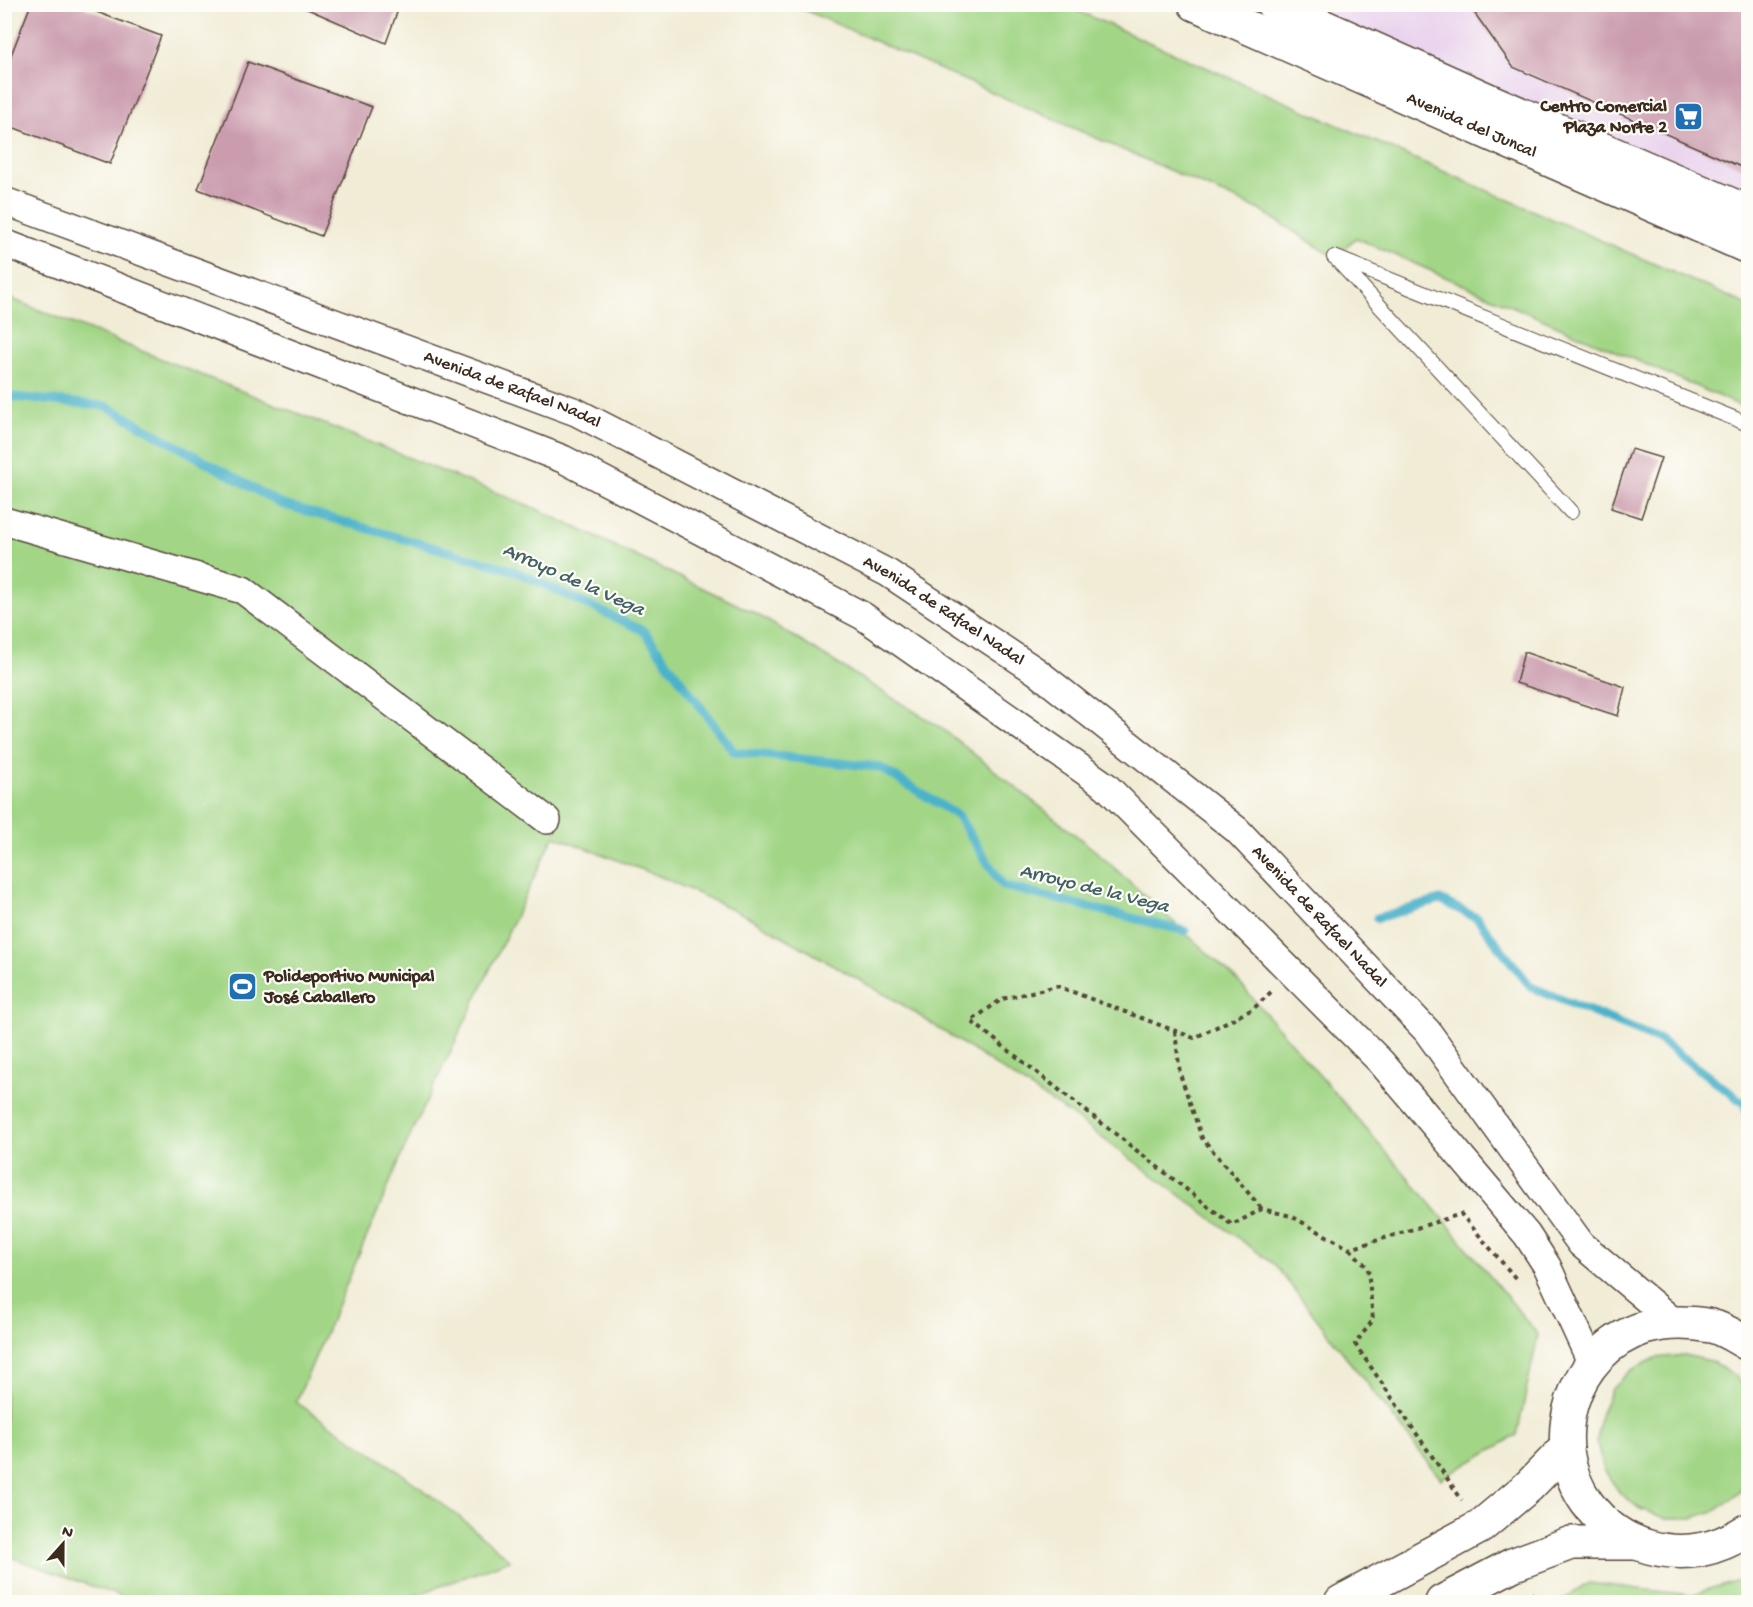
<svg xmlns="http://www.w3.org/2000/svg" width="1753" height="1607" viewBox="0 0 1753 1607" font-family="'Gochi Hand',sans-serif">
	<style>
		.built { fill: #e9d1ed }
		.green { fill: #a2d686; stroke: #6e8052; stroke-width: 1.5 }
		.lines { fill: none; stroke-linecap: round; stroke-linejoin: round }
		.stream { stroke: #4bb2ca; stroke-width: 9 }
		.building { fill: #cb9cae }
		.service-casing { stroke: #56473a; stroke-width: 16 }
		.minor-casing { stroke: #56473a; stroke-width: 30 }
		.tertiary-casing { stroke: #56473a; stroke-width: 36 }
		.path { stroke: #56473a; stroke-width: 4; stroke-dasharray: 4.5 4.5; stroke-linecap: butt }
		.service { stroke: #fff; stroke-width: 14 }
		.minor { stroke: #fff; stroke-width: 27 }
		.tertiary { stroke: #fff; stroke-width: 33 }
		.labels { text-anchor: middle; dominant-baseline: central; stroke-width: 4.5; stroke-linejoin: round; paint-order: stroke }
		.poi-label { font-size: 18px; font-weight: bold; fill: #3b2a1e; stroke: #fdfcf7; text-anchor: end }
		.street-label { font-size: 18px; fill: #3b2a1e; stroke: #fdfcf7 }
		.water-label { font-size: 20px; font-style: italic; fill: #416063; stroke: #fdfcf7 }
	</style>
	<rect width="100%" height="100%" fill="#fdfcf7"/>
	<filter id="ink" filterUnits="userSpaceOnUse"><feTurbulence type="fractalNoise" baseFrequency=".0167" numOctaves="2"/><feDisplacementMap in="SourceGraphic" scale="12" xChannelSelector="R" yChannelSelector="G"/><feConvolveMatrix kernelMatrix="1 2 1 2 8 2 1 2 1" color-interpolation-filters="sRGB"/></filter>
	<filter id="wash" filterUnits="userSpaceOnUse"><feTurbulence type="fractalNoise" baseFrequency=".008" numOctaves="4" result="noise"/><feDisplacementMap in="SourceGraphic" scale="24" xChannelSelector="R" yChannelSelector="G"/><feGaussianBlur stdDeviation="1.35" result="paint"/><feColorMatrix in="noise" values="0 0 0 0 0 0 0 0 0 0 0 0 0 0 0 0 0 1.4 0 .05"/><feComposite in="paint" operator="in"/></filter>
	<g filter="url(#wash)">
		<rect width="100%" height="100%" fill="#f1ecd6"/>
		<path class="built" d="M1273,5H1748V210Z"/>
		<path class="green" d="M793,5H1064L1748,305V409L1356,238L1334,257L1260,210Z
			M4,296L537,509L755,613L940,727L1098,853L1236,979L1432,1205L1538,1335L1517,1435L1441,1479L1275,1265L1067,1112L900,1003L747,916L659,876L554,836L409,1138L296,1402L397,1470L457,1515L510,1560L398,1602H136L5,1555Z
			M1684,1355L1711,1361L1735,1376L1748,1393V1480L1738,1494L1717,1510L1692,1518H1665L1640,1509L1620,1493L1604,1470L1597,1443L1600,1415L1611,1390L1631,1370L1656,1358Z
			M1748,1577V1602H1559L1589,1583L1690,1595Z"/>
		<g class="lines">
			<path class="stream" d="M4,396L106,406L281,504L513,570L644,631L734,752L879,767L958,816L1003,886L1185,931
				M1377,918L1440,900L1477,918L1531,987L1660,1040L1745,1104L1748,1119"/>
		</g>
		<g id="blocks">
			<path class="building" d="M31,4H75L161,36L110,164L4,124V73Z
				M296,4H400L386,43Z
				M1468,4H1748V170L1513,67Z
				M248,62L372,107L321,236L198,189Z
				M1631,449L1661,458L1641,518L1611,508Z
				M1524,652L1625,687L1618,716L1516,683Z"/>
		</g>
	</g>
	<g filter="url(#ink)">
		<use href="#blocks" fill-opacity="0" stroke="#56473a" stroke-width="1.5"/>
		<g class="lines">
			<defs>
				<path id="service" d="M1334,257L1748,424
					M1338,261L1571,512"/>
				<g id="minor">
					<path id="s1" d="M4,201L576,412L888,573L1036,671L1237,830L1427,1031L1581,1244L1674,1322"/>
					<path d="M4,243L563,459L863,616L1106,786L1381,1062L1527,1235L1547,1266L1592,1364"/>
					<path d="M4,521L243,590L547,820"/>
				</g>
				<g id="tertiary">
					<path id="s2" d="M1195,4L1748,247"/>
					<path d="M1273,4L1495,103L1748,212"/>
					<path d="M1748,1344C1737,1338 1724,1329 1711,1326C1690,1322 1665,1322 1644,1328C1571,1351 1544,1443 1587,1503C1603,1525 1624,1540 1649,1547C1686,1557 1716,1550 1748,1530"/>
					<path d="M1341,1602L1480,1527L1529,1486L1566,1448"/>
					<path d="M1442,1602L1512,1565L1571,1543H1636"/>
				</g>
			</defs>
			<use href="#service" class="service-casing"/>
			<use href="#minor" class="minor-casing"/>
			<use href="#tertiary" class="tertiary-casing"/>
			<path class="path" d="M1271,992L1253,1009L1194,1038L1057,986L1002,999L971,1021L1232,1225L1262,1209L1291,1216L1350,1249L1461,1214L1517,1280
				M1175,1031L1180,1074L1202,1138L1262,1209
				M1350,1249L1368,1268L1373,1320L1355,1344L1462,1500
				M1531,1593L1538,1602"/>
			<use href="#service" class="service"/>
			<use href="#minor" class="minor"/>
			<use href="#tertiary" class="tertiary"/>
		</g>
	</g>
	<defs>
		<symbol id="supermarket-square" viewBox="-11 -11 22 22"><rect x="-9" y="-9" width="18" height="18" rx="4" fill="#1f6fb2" stroke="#fdfcf7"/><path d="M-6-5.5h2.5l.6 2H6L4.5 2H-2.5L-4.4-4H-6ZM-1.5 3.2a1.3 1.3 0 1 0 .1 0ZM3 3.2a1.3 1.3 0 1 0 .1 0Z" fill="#fff"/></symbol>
		<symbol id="stadium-square" viewBox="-11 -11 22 22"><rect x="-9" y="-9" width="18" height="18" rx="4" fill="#1f6fb2" stroke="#fdfcf7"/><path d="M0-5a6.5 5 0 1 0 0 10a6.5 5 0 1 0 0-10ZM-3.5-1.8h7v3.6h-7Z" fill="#fff"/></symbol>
	</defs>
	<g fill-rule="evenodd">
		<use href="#supermarket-square" x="1672" y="100" width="33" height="33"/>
		<use href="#stadium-square" x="226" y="970" width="33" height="33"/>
	</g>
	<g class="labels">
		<g class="poi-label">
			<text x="1667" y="107">Centro Comercial<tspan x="1667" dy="21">Plaza Norte 2</tspan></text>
			<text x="264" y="977" text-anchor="start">Polideportivo Municipal<tspan x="264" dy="21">José Caballero</tspan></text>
		</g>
		<g class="street-label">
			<text stroke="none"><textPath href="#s2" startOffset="302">Avenida del Juncal</textPath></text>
			<text stroke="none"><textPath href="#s1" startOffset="542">Avenida de Rafael Nadal</textPath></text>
			<text stroke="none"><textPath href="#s1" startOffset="1028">Avenida de Rafael Nadal</textPath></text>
			<text stroke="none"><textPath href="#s1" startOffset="1514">Avenida de Rafael Nadal</textPath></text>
		</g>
		<g class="water-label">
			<text transform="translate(573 581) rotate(24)">Arroyo de la Vega</text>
			<text transform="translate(1094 890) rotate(14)">Arroyo de la Vega</text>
		</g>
	</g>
	<rect width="1753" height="1607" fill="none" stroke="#fdfcf7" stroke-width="24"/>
	<g transform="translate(63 1544) rotate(21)" stroke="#fdfcf7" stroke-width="4.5" paint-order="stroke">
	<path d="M0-4.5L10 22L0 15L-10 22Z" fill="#3b2a1e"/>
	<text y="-9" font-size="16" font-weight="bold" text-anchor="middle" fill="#3b2a1e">N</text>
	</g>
</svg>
